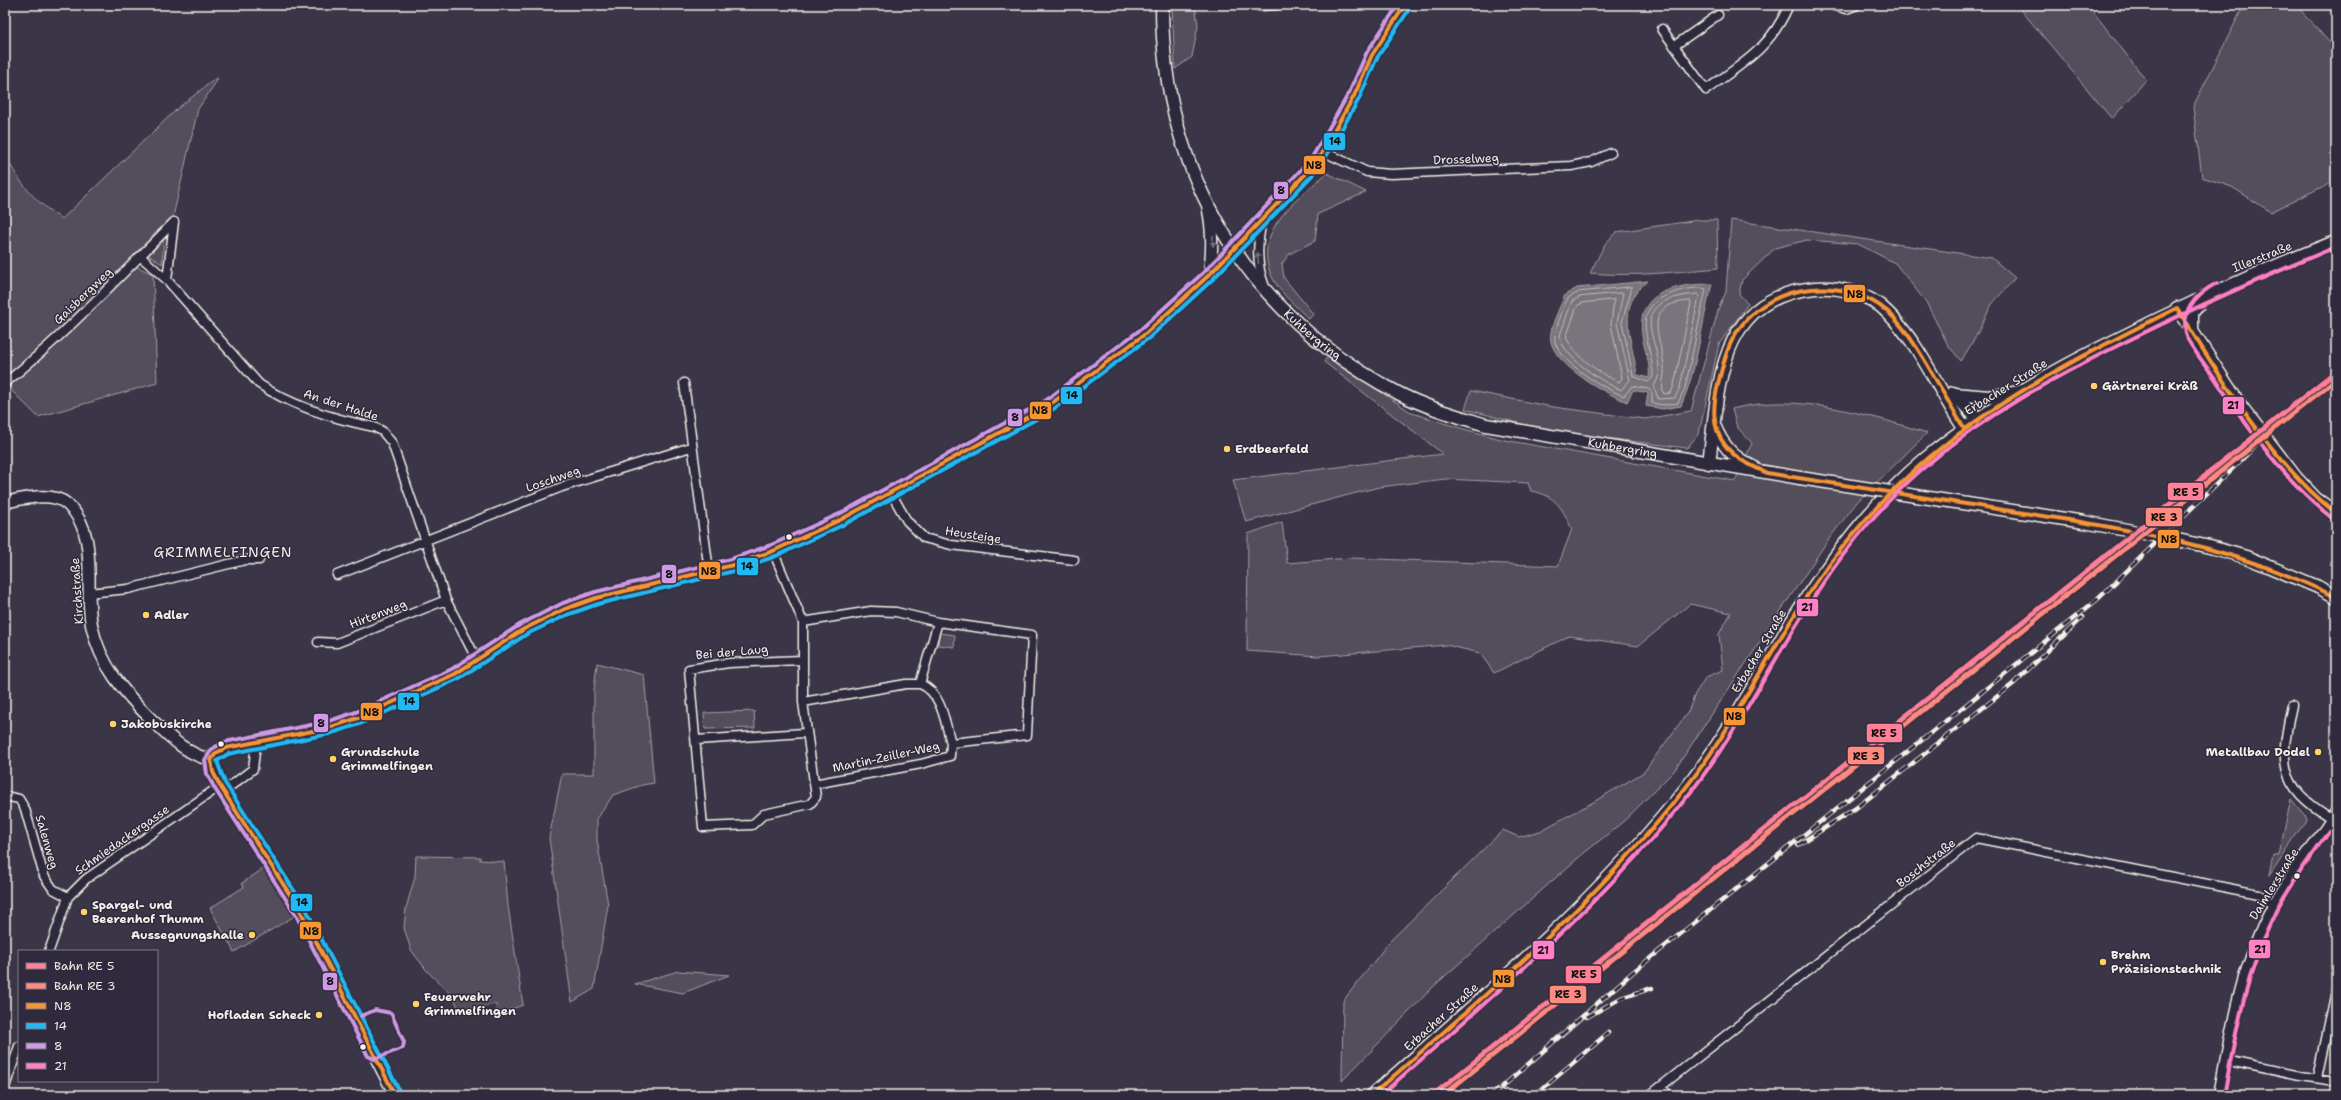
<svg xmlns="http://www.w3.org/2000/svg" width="2341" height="1100" viewBox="0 0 2341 1100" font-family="'Shantell Sans',sans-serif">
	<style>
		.green { fill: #534e5c; stroke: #a4a0a2 }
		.water { fill: #78747b; stroke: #aaa6a7 }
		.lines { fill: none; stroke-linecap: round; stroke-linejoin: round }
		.shore { stroke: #c2bfbc; stroke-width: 1 }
		.street-casing { stroke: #f4f1e8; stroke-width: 11 }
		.secondary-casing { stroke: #f4f1e8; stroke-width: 14 }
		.primary-casing { stroke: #f4f1e8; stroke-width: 15 }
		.street { stroke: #2f2a3d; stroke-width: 8 }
		.secondary { stroke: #2f2a3d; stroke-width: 11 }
		.primary { stroke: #2f2a3d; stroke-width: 12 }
		.rail-casing { stroke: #f4f1e8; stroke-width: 4.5 }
		.rail { stroke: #2f2a3d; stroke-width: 3; stroke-dasharray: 9; stroke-linecap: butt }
		.primary-bridge-casing { stroke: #f4f1e8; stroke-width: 15; stroke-linecap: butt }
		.primary-bridge { stroke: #2f2a3d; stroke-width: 12 }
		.bus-1-casing { stroke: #2f2a3d; stroke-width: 7 }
		.bus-2-casing { stroke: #2f2a3d; stroke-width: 7 }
		.bus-3-casing { stroke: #2f2a3d; stroke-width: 7 }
		.bus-4-casing { stroke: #2f2a3d; stroke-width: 7 }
		.bus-1 { stroke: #f79534; stroke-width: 4 }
		.bus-2 { stroke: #20b9f3; stroke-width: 4 }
		.bus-3 { stroke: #cf99e5; stroke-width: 4 }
		.bus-4 { stroke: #ff80c5; stroke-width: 4 }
		.rail-1-casing { stroke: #2f2a3d; stroke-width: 8 }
		.rail-2-casing { stroke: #2f2a3d; stroke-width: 8 }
		.rail-1 { stroke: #ff8098; stroke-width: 5 }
		.rail-2 { stroke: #ff8a80; stroke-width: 5 }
		.oneway { fill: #747079 }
		.poi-dot { fill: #ffd166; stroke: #2f2a3d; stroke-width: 1.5 }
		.bus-dot { fill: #f4f1e8; stroke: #2f2a3d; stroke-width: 1.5 }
		.labels { text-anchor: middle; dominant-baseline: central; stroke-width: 3; stroke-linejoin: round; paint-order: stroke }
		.street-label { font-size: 12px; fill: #f4f1e8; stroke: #2f2a3d }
		.poi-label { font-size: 12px; font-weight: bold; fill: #f4f1e8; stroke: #2f2a3d; text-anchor: start }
		.quarter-label { font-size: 14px; letter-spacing: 1px; fill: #f4f1e8; stroke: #2f2a3d }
		.line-badge { stroke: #2f2a3d; stroke-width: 1.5 }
		.pale-badge-label { font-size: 11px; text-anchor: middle; font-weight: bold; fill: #111 }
	</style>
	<rect width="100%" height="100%" fill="#3b3647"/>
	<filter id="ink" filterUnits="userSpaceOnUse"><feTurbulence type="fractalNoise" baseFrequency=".025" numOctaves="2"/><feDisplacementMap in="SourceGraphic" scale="8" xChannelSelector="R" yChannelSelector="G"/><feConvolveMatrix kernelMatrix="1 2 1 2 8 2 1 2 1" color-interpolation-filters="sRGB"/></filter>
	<g filter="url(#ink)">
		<path class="green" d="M1172,5H1195L1198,26L1192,57L1175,69Z
			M2017,5H2088L2146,80L2112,119Z
			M2244,5H2296L2336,50V180L2271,212L2232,187L2202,177L2193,107Z
			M216,78L218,79L198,109L172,221L36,354L5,379V155C21,185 34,201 62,219L178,108Z
			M1327,173L1366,192L1318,214L1315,241L1289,254L1282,264L1284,278L1313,314L1309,319C1296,306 1276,290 1270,272C1254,229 1299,198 1327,173Z
			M1699,220H1717L1718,268C1675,272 1633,277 1590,273L1605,244L1616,232Z
			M1731,220L1992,258L2015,278L1992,304L1975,338L1961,361L1948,345L1926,302L1895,263L1858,244L1807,240L1775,248L1742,280L1739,294L1748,304L1719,344L1699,433L1687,448L1549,431L1465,409L1471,391L1553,407L1645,419L1691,411L1719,307L1726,292Z
			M164,237L162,264L147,254Z
			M135,266L153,274L157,383L38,417L7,386Z
			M1328,356L1412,413L1460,428L1504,440L1735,481L1752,443L1737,427L1732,409C1795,392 1867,414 1927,433L1857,502L1828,540L1674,771L1625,820L1578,858L1435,985L1342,1081L1343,1001L1390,941L1503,830L1519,837L1540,831L1590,804L1644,772L1688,712L1695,694L1706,677L1723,670L1719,634L1731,613L1690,604L1638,646L1569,636L1494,673L1480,653L1446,645L1319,656L1247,651L1248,534L1282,522L1287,563L1350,558L1558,566L1572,529C1562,508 1556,495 1531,491L1528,483L1445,479L1379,487L1246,522L1233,480L1443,454L1324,362Z
			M939,633L955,635L954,647L938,645Z
			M597,663L644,675L654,783L642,785L613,795L597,819V840L608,905L594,989L572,1002L549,838L562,774H594V690Z
			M754,711L755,728L705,729L704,713Z
			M2291,799L2305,816L2306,820L2269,876L2273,854L2279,855Z
			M416,856L480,857V860L504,862L508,906L523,1005L497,1014L496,1004L459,1011L454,997L428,972L411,950L404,928L406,908L415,877Z
			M269,865L298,914L234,952L210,908L244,887L242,883Z
			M678,971L729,975L683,993L635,984Z"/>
		<path class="water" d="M1648,281C1614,305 1633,342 1637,375L1649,378C1651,363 1644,350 1642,335C1636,291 1676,284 1712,284C1701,324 1698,368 1681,406L1663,409L1646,406L1648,393L1633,390L1627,402C1605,393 1557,367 1551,342C1548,329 1560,308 1565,295L1577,288Z"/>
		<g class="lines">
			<path class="shore" d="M1632,287L1622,322L1633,376L1648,382L1653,377C1653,342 1626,309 1673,293C1681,290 1698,286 1706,289L1685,388L1678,403L1663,405L1652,403V393L1649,389L1632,386L1624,396C1603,388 1562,364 1555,342C1553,333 1564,306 1568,298L1579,292Z
				M1623,293L1617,323L1630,380L1621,390C1604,383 1560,356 1560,335L1572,301L1580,297Z
				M1698,294L1699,296L1680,387L1675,398L1658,399L1654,386C1677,353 1608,301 1698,294Z
				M1614,300L1611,324L1622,378L1619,382C1599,374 1577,357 1566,338L1577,306L1582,303Z
				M1690,301L1691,303L1674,385L1671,393L1664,394C1660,386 1665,377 1664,367C1661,335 1640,304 1690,301Z"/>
			<defs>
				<path id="street" d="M1391,5L1400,11
					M1831,5L1846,9L1857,5
					M1259,6L1277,5
					M1662,29L1706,90C1743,63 1770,49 1789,5
					M1674,46L1718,15
					M1324,152L1367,172L1391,174L1571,166L1591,162L1611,153
					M1262,221C1257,243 1256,264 1264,284
					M1234,249L1316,163C1351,114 1365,51 1405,5
					M140,256L167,280L259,384C293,407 334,419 374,427L382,431L392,443L446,600L477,660
					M167,280L174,222
					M5,383C66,334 119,277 174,222
					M684,383L709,571
					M891,493L907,521L924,538L951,545L1074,560
					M773,551L803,622V702L816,797L810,804L764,814L752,825L703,827L689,669L729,663L802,660
					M337,575L562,487L691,447
					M88,593L128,589L245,560H259
					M803,622L871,611L896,612L938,622L1032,635L1027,735L951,743L950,756L921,764L814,784
					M938,622L920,684C942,692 945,723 951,743
					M318,642L337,643L446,600
					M803,702L906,684H920
					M2292,705C2280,761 2277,786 2331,818
					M696,740L805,733
					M224,791L253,769L255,752L253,742
					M5,796L19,799L25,809L44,876L53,889L68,897
					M49,951L68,897L86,879L220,786
					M2225,1060L2300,1076L2336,1081
					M2318,1077L2336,991
					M5,1087L19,1046
					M1660,1087L1669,1095
					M1650,1095L1976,838L2258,894L2273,905
					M2218,1095C2230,1030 2240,964 2272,906C2290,872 2316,842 2336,809"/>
				<path id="secondary" d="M1208,208C1213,232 1213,251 1209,275
					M5,502C23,499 52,491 67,504C101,534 83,588 92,627C100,664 124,693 152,720C170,737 186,754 211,760
					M395,1095L301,912L220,786L213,772L211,760L216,753L226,748L328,728L358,718L455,674L524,629L565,609L596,598L749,560L842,519L891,493L1006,431L1096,372L1145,334L1234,249
					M1372,1095C1482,997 1597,902 1688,785C1730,731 1761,670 1797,612C1830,558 1875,501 1923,460C1980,412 2046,374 2113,341C2186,304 2259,271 2336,241"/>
				<g id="primary">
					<path id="s1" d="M1162,5C1162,176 1249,316 1400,394C1428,408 1457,416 1486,425L1800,478"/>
					<path d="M2177,308L2240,405"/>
					<path d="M2192,332V313L2205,295"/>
					<path d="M1953,393L1977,418"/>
					<path d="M1954,394L1989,397L2020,392"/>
					<path d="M1714,425C1722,445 1733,458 1753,467"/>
					<path d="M1709,463C1719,387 1716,298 1815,288C1839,286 1870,294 1887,312C1921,345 1938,390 1964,428"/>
					<path d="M2297,479L2316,499L2336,513"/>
					<path d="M2318,587L2336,597"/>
				</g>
			</defs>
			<use href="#street" class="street-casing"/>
			<use href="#secondary" class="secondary-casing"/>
			<use href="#primary" class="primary-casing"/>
			<use href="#street" class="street"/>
			<use href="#secondary" class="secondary"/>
			<use href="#primary" class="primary"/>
			<defs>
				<path id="rail" d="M1798,845L1856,808L2013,684L2083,617
					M1587,1017L1621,998L1652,988
					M1493,1095L1633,972L2099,598L2268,434
					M1535,1095L1608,1033"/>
			</defs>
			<use href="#rail" class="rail-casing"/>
			<use href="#rail" class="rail"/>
			<defs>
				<path id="primary-bridge" d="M2240,405L2297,479
					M1800,478L2084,522L2159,536L2210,547L2246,557L2318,587"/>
			</defs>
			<use href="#primary-bridge" class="primary-bridge-casing"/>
			<use href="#primary-bridge" class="primary-bridge"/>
			<defs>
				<path id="bus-1" d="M1964,428C1942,394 1917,338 1888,312C1847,276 1774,282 1741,326C1728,342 1723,364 1718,384C1713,405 1711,427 1725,445C1735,459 1752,466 1767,473C1846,486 1925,498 2004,510C2123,528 2227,543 2336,597
					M395,1095L301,912L220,786L213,772L211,760L216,753L226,748L328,728L358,718L455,674L524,629L565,609L596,598L733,565L773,551L842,519L1048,406L1145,334L1209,275L1316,163L1354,96L1372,55L1405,5
					M1372,1095C1482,998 1597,902 1687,786C1736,724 1768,651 1813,587C1911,444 2026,383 2177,308C2218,374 2274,466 2336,513"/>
				<path id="bus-2" d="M400,1092L306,909L225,783L217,761L228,754L329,734L360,724L458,679L527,634L567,615L598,604L734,571L776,556L845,524L1051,411L1149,338L1213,279L1320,167L1359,99L1377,58L1410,8"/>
				<path id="bus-3" d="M361,1016L375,1010L391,1013L404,1042L403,1048L374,1059L368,1056L296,915L215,789L207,774L205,760L212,749L224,742L326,722L356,712L452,669L521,624L563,603L595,592L731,559L771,545L839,514L1045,401L1141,329L1205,271L1311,159L1349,93L1367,52L1398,5"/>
				<path id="bus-4" d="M2217,283C2195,294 2178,314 2188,340C2196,354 2207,367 2216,380C2250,431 2284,480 2332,518
					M1381,1095C1490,998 1604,904 1694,788C1735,734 1766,673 1802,616C1836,560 1877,507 1927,465C1985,415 2053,378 2121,344C2191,309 2263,277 2336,247
					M2224,1095C2236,1031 2247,967 2277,909C2294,877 2317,850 2336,820"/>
			</defs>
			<use href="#bus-1" class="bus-1-casing"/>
			<use href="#bus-2" class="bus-2-casing"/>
			<use href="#bus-3" class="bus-3-casing"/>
			<use href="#bus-4" class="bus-4-casing"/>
			<use href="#bus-1" class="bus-1"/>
			<use href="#bus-2" class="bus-2"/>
			<use href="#bus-3" class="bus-3"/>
			<use href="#bus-4" class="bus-4"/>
			<defs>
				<path id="rail-1" d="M1433,1095L2336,371"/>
				<path id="rail-2" d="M1443,1095L2336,379"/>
			</defs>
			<use href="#rail-1" class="rail-1-casing"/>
			<use href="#rail-2" class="rail-2-casing"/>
			<use href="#rail-1" class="rail-1"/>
			<use href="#rail-2" class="rail-2"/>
		</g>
		<defs><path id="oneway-solid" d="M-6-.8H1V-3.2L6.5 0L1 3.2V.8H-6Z"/></defs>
		<g class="oneway">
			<use href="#oneway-solid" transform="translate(1213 241) rotate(89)"/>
			<use href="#oneway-solid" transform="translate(1258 258) rotate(-95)"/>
		</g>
	</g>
	<g class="poi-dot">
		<circle cx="2094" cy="386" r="4"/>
		<circle cx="1227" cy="449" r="4"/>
		<circle cx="146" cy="615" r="4"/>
		<circle cx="113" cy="724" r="4"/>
		<circle cx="2318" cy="752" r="4"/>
		<circle cx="333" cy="759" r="4"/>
		<circle cx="84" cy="912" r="4"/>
		<circle cx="252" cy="935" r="4"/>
		<circle cx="2103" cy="962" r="4"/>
		<circle cx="416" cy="1004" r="4"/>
		<circle cx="319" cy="1015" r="4"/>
	</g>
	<g class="bus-dot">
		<circle cx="789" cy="537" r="3.5"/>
		<circle cx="221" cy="744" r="3.5"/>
		<circle cx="2297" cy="876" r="3.5"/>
		<circle cx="363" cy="1047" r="3.5"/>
	</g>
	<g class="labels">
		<g class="street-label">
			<text transform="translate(1466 159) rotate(-2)">Drosselweg</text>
			<text transform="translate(2262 257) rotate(-22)">Illerstraße</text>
			<text transform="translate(83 296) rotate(-44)">Gaisbergweg</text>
			<text stroke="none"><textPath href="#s1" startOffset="375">Kuhbergring</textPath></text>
			<text transform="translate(2006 387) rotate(-32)">Erbacher Straße</text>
			<text transform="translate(341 405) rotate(18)">An der Halde</text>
			<text stroke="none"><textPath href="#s1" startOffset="711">Kuhbergring</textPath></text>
			<text transform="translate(553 479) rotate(-19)">Loschweg</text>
			<text transform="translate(973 535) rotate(9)">Heusteige</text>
			<text transform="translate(77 591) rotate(-94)">Kirchstraße</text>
			<text transform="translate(378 614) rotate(-21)">Hirtenweg</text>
			<text transform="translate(1759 651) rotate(-59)">Erbacher Straße</text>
			<text transform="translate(732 652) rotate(-5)">Bei der Laug</text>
			<text transform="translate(886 757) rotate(-12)">Martin-Zeiller-Weg</text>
			<text transform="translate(122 840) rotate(-35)">Schmiedackergasse</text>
			<text transform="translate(47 842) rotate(74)">Salenweg</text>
			<text transform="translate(1926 863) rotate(-38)">Boschstraße</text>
			<text transform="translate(2274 884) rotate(-58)">Daimlerstraße</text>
			<text transform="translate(1441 1017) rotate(-42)">Erbacher Straße</text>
		</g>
		<g class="poi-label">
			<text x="2102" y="386">Gärtnerei Kräß</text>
			<text x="1235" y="449">Erdbeerfeld</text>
			<text x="154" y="615">Adler</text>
			<text x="121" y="724">Jakobuskirche</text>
			<text x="341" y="752">Grundschule<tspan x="341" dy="14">Grimmelfingen</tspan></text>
			<text x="2310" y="752" text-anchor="end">Metallbau Dodel</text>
			<text x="92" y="905">Spargel- und<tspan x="92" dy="14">Beerenhof Thumm</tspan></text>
			<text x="244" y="935" text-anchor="end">Aussegnungshalle</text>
			<text x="2111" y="955">Brehm<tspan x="2111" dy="14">Präzisionstechnik</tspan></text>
			<text x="424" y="997">Feuerwehr<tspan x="424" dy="14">Grimmelfingen</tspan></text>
			<text x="311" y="1015" text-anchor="end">Hofladen Scheck</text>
		</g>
		<g class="quarter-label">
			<text x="223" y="552">GRIMMELFINGEN</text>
		</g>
	</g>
	<g class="line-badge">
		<rect x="1323" y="132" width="23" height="19" rx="4" fill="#20b9f3"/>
		<rect x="1303" y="155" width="23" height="20" rx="4" fill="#f79534"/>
		<rect x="1273" y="181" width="16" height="19" rx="4" fill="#cf99e5"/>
		<rect x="1843" y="284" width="23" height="19" rx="4" fill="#f79534"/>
		<rect x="1060" y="386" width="23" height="19" rx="4" fill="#20b9f3"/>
		<rect x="2222" y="396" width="23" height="19" rx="4" fill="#ff80c5"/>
		<rect x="1029" y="401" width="23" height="19" rx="4" fill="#f79534"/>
		<rect x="1007" y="408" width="16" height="19" rx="4" fill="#cf99e5"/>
		<rect x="2167" y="482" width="37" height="19" rx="4" fill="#ff8098"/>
		<rect x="2145" y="507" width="38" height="20" rx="4" fill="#ff8a80"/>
		<rect x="2157" y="529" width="23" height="20" rx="4" fill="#f79534"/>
		<rect x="736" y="557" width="23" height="19" rx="4" fill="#20b9f3"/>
		<rect x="698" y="561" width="23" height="19" rx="4" fill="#f79534"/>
		<rect x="661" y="564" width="16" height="20" rx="4" fill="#cf99e5"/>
		<rect x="1796" y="598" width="23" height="19" rx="4" fill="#ff80c5"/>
		<rect x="397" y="692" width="23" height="19" rx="4" fill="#20b9f3"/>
		<rect x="360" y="702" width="23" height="19" rx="4" fill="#f79534"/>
		<rect x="1723" y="707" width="23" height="19" rx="4" fill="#f79534"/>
		<rect x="313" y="713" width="16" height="20" rx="4" fill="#cf99e5"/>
		<rect x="1866" y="723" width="37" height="20" rx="4" fill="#ff8098"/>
		<rect x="1847" y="746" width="38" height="19" rx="4" fill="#ff8a80"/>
		<rect x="290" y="893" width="23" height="19" rx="4" fill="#20b9f3"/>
		<rect x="299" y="921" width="23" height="19" rx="4" fill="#f79534"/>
		<rect x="2248" y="939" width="23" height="20" rx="4" fill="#ff80c5"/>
		<rect x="1532" y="940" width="23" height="20" rx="4" fill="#ff80c5"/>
		<rect x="1565" y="965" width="37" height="19" rx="4" fill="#ff8098"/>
		<rect x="1492" y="969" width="23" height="19" rx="4" fill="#f79534"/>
		<rect x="322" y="972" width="16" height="19" rx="4" fill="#cf99e5"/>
		<rect x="1549" y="985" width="38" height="19" rx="4" fill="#ff8a80"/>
	</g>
	<g class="pale-badge-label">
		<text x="1335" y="145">14</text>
		<text x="1314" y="169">N8</text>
		<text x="1281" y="194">8</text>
		<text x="1855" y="298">N8</text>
		<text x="1072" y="399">14</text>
		<text x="2233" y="409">21</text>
		<text x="1040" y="414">N8</text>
		<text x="1015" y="421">8</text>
		<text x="2186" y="496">RE 5</text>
		<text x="2164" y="521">RE 3</text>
		<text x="2169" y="543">N8</text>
		<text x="747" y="570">14</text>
		<text x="709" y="575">N8</text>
		<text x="669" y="578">8</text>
		<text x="1807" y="611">21</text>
		<text x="409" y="705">14</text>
		<text x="371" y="716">N8</text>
		<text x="1734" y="720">N8</text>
		<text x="321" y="727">8</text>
		<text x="1884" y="737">RE 5</text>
		<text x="1866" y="760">RE 3</text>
		<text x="302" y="906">14</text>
		<text x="311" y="935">N8</text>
		<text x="2260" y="953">21</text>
		<text x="1543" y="954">21</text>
		<text x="1584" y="978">RE 5</text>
		<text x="1503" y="983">N8</text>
		<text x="330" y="985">8</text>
		<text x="1568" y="998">RE 3</text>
	</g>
	<rect width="2341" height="1100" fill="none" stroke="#2f2a3d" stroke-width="20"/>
	<rect x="10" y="10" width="2321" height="1080" fill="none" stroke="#f4f1e8" stroke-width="1.5" filter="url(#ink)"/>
	<rect x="18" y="950" width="140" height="132" fill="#2f2a3d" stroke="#7e7a81"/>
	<rect x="26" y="963" width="20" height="6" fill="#ff8098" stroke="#7e7a81"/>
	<text x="54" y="970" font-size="12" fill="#f4f1e8">Bahn RE 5</text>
	<rect x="26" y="983" width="20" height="6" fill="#ff8a80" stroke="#7e7a81"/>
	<text x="54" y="990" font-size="12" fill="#f4f1e8">Bahn RE 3</text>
	<rect x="26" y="1003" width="20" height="6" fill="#f79534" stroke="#7e7a81"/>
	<text x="54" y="1010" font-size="12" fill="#f4f1e8">N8</text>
	<rect x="26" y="1023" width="20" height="6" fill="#20b9f3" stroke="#7e7a81"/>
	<text x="54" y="1030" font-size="12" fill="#f4f1e8">14</text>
	<rect x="26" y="1043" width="20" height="6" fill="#cf99e5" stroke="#7e7a81"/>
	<text x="54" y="1050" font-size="12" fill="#f4f1e8">8</text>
	<rect x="26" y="1063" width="20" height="6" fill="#ff80c5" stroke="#7e7a81"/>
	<text x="54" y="1070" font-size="12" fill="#f4f1e8">21</text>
</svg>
